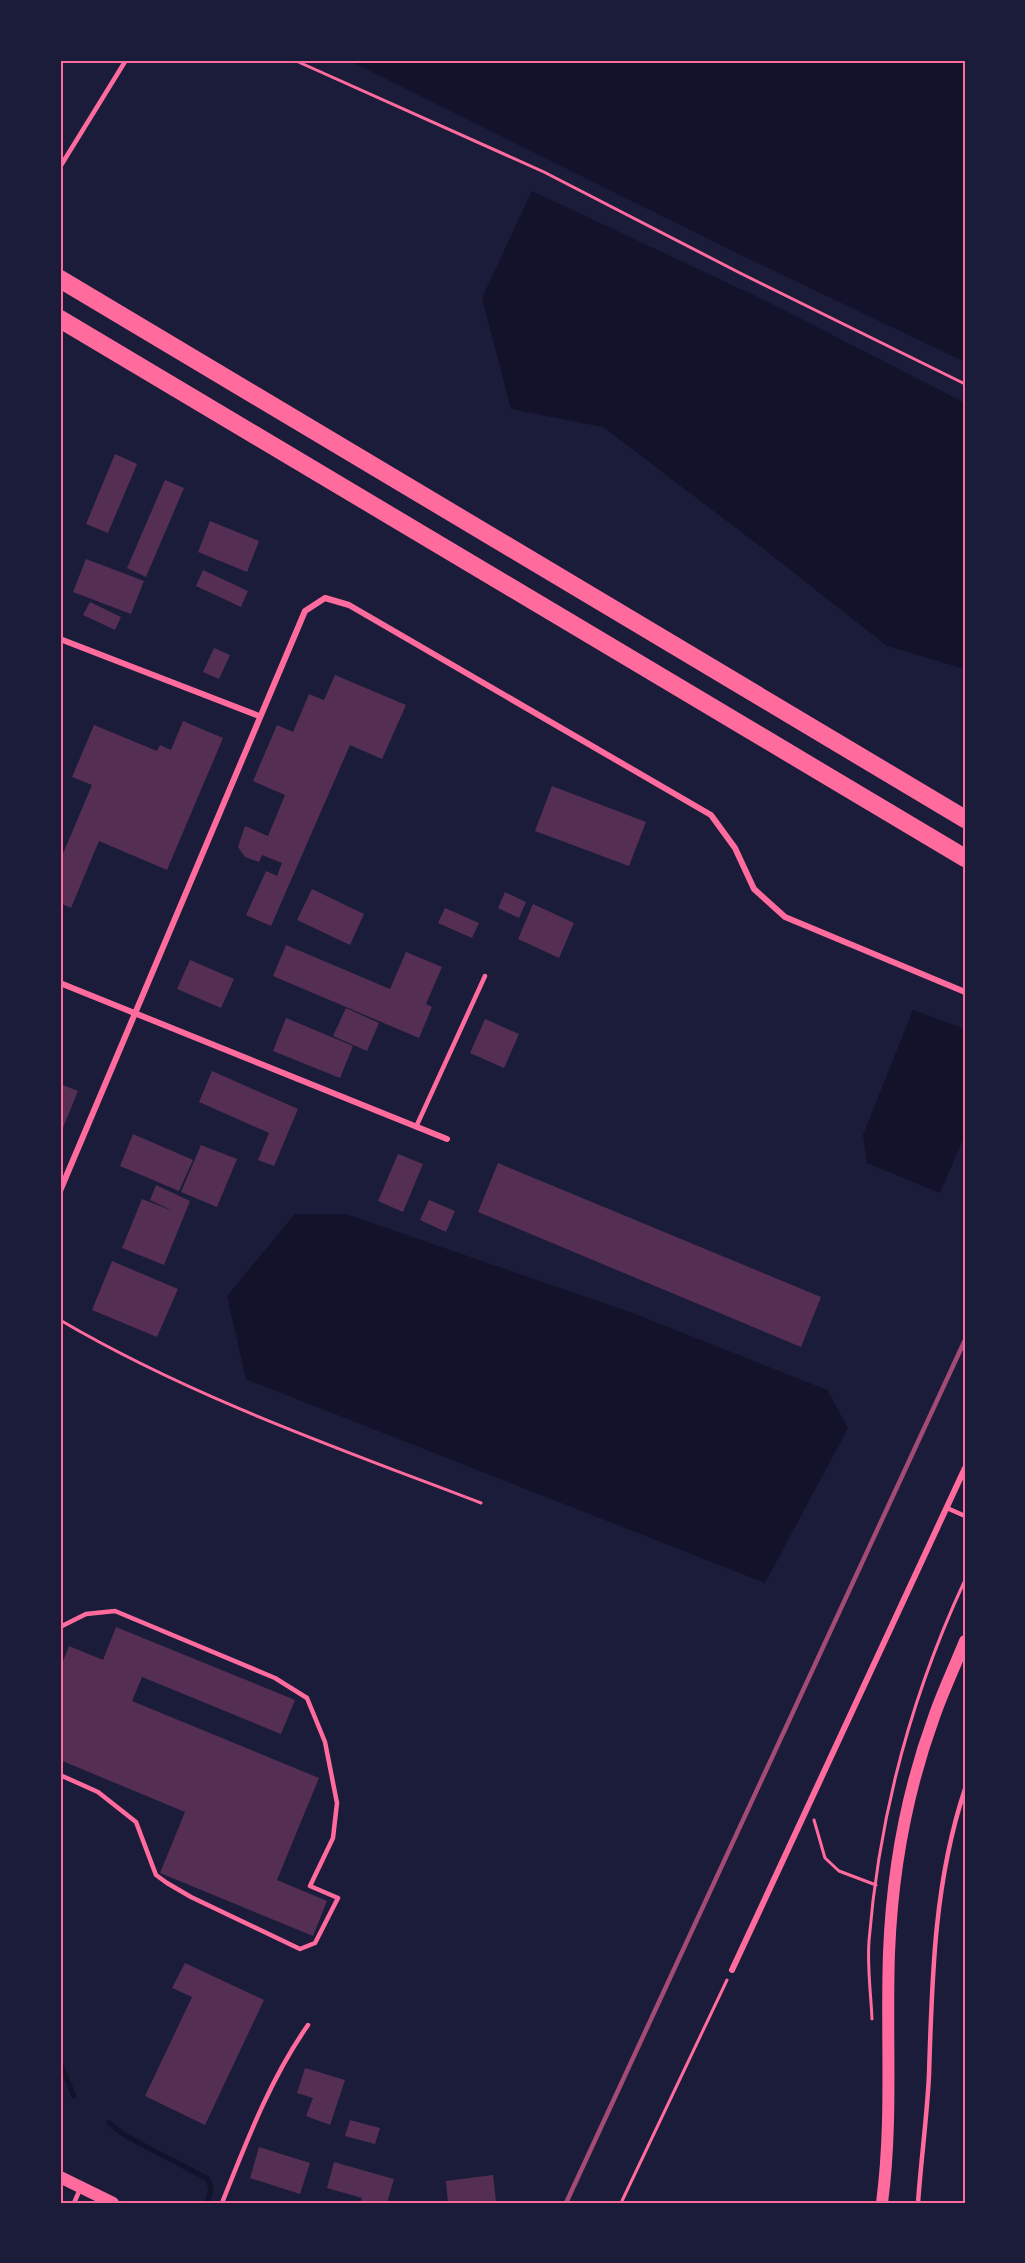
<svg xmlns="http://www.w3.org/2000/svg" width="1025" height="2263" viewBox="0 0 1025 2263" font-family="Lora,serif">
	<style>
		.water { fill: #12122b }
		.lines { fill: none; stroke-linecap: round; stroke-linejoin: round }
		.stream { stroke: #12122b; stroke-width: 5 }
		.building { fill: #542f53 }
		.path { stroke: #ff6b9d; stroke-width: 3 }
		.service { stroke: #ff6b9d; stroke-width: 4.5 }
		.minor { stroke: #ff6b9d; stroke-width: 6 }
		.secondary { stroke: #ff6b9d; stroke-width: 12 }
		.motorway { stroke: #ff6b9d; stroke-width: 18 }
		.rail { stroke: #a44b75; stroke-width: 4.5 }
		.neatline { fill: none; stroke: #ff6b9d; stroke-width: 2 }
	</style>
	<rect width="100%" height="100%" fill="#1b1b3a"/>
	<path class="water" d="M348,60H965V362L720,245Z
		M532,191L766,301L965,403V669L887,646L761,547L603,427L511,409L482,298Z
		M913,1010L965,1029V1135L940,1193L867,1163L863,1135Z
		M295,1214H346L635,1314L827,1390L848,1428L765,1583L246,1379L227,1296Z"/>
	<g class="lines">
		<path class="stream" d="M60,2063L74,2096
			M109,2123L126,2136L208,2179L211,2189L207,2203"/>
	</g>
	<path class="building" d="M115,454L137,464L108,533L86,524Z
		M165,480L184,488L146,577L127,568Z
		M210,521L259,541L247,572L198,552Z
		M86,559L144,581L131,614L73,592Z
		M203,570L248,591L241,607L196,586Z
		M90,602L121,617L115,630L83,615Z
		M214,648L230,655L219,679L203,672Z
		M335,675L406,705L382,759L350,745L271,926L246,915L266,871L277,876L282,863L262,855L259,862L245,857L238,847L245,826L268,836L285,795L253,781L277,725L293,732L309,694L324,700Z
		M183,721L223,738L167,870L99,841L71,908L60,903V856H62L92,785L72,777L94,725L157,751L160,745L171,750Z
		M552,786L646,822L629,866L535,831Z
		M312,889L364,914L350,945L297,920Z
		M505,892L526,902L519,918L498,908Z
		M533,904L574,923L559,958L518,939Z
		M445,908L479,923L472,938L438,923Z
		M286,945L390,989L406,952L442,967L426,1004L432,1007L419,1038L273,976Z
		M190,960L234,979L221,1008L177,989Z
		M346,1008L379,1023L367,1051L333,1036Z
		M286,1018L353,1046L340,1078L273,1051Z
		M485,1019L519,1034L504,1068L470,1053Z
		M212,1071L298,1109L274,1166L258,1160L269,1133L199,1102Z
		M60,1084L78,1091L60,1135Z
		M133,1134L193,1160L179,1191L120,1166Z
		M201,1145L237,1159L217,1207L181,1192Z
		M398,1154L423,1164L403,1212L378,1201Z
		M498,1163L821,1297L801,1347L478,1212Z
		M156,1185L190,1201L164,1265L122,1248L142,1199L173,1211L150,1200Z
		M429,1200L455,1211L446,1232L420,1220Z
		M112,1261L178,1289L157,1337L92,1310Z
		M116,1627L295,1700L281,1734L142,1677L132,1701L319,1778L277,1880L327,1901L313,1936L160,1873L185,1812L60,1760V1669L69,1646L103,1660Z
		M185,1963L264,2000L205,2125L145,2096L192,1997L172,1988Z
		M305,2068L345,2080L330,2125L306,2116L313,2098L297,2093Z
		M350,2120L380,2128L375,2144L345,2136Z
		M259,2147L310,2163L300,2194L250,2178Z
		M334,2162L394,2179L387,2203H360L362,2198L327,2188Z
		M493,2175L496,2201L448,2203L446,2181Z"/>
	<g class="lines">
		<path class="path" d="M294,60L544,172L740,273L965,384
			M60,1320C191,1397 340,1449 481,1503
			M814,1820L825,1858L839,1871L876,1885
			M872,2019C871,1994 867,1967 869,1941C879,1816 912,1694 965,1580
			M621,2203L727,1980"/>
		<path class="service" d="M60,167L126,60
			M416,1127L485,976
			M947,1508L965,1516
			M60,1627L86,1614L115,1611L275,1678L307,1698L325,1742L337,1803L333,1838L310,1886L338,1898L315,1943L300,1949L191,1897L167,1883L156,1875L136,1822L98,1792L60,1775
			M74,2203L81,2187
			M222,2203C246,2143 270,2079 308,2025
			M918,2203C921,2160 927,2117 929,2075C932,1978 934,1882 965,1789"/>
		<path class="minor" d="M60,639L259,716
			M60,983L447,1139
			M60,1191L305,611L325,598L349,605L711,815L735,848L754,889L785,917L965,992
			M732,1970L965,1468"/>
		<path class="secondary" d="M60,2177L113,2203
			M882,2203C893,2120 886,2036 889,1953C892,1874 907,1791 934,1717C943,1691 955,1666 965,1641"/>
		<path class="motorway" d="M60,279L965,819
			M60,319L965,858"/>
		<path class="rail" d="M566,2203L965,1340"/>
	</g>
	<rect width="1025" height="2263" fill="none" stroke="#1b1b3a" stroke-width="123"/>
	<rect x="62" y="62" width="902" height="2140" class="neatline"/>
</svg>
